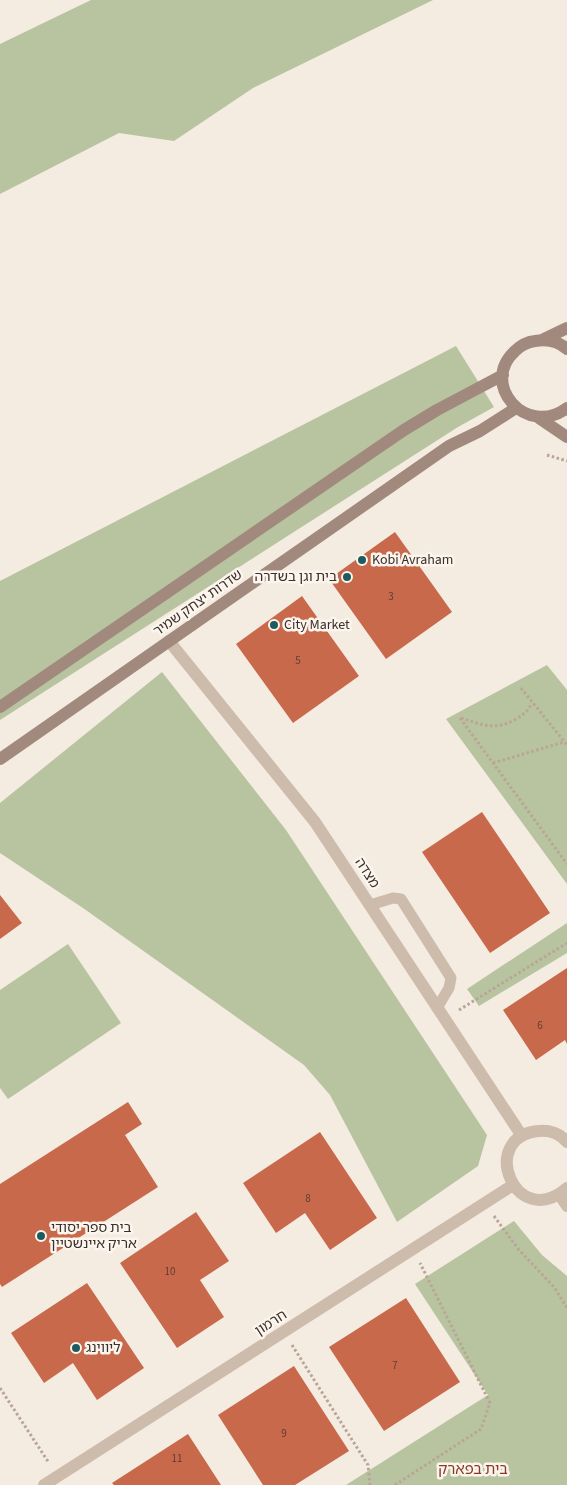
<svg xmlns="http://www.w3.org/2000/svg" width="567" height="1485" viewBox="0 0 567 1485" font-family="'Source Sans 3','Noto Sans Hebrew',sans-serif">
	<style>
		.green { fill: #b8c4a0 }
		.building { fill: #c8694b }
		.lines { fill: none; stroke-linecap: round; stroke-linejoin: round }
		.path { stroke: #b9a596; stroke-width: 3; stroke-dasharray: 2.5 2.5; stroke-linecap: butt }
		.lane { stroke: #cdbbac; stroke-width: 11 }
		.street { stroke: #cdbbac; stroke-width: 12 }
		.secondary { stroke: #a18a7d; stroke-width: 12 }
		.poi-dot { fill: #1f5a5e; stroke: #fbf5ee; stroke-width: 2 }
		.labels { text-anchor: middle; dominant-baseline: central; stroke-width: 5; stroke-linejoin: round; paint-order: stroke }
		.number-label { font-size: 11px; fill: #5e3e33 }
		.poi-label { font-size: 14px; fill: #3b302b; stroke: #fbf5ee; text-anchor: start }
		.street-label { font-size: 14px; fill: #3b302b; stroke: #fbf5ee }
		.neighbourhood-label { font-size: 15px; fill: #8c3b22; stroke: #fbf5ee }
	</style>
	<rect width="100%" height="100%" fill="#f4ebe1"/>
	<path class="green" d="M91,0H433L253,88L174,141L119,133L0,194V44Z
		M456,346L494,407L458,427L0,720V581Z
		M547,665L567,690V884L446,719Z
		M162,672L286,830L487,1135L478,1166L397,1222L330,1095L304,1065L83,908L0,853V803Z
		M567,923V953L479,1006L467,989Z
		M68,944L121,1023L8,1099L0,1088V990Z
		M514,1221L542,1255L567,1276V1485H346L488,1395L415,1284Z"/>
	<path class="building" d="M395,532L452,612L386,659L329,579Z
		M302,596L359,676L293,723L236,644Z
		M482,812L550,913L490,953L422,852Z
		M0,895L22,923L0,939Z
		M567,968V1044L565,1040L536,1060L503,1010Z
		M128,1102L142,1124L125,1135L158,1187L2,1287L0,1284V1184Z
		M320,1132L377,1218L330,1250L305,1213L276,1233L243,1183Z
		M196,1212L229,1261L200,1280L224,1317L177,1348L120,1263Z
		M87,1283L144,1368L97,1400L73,1363L44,1383L11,1333Z
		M406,1298L460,1382L384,1431L329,1347Z
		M294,1366L349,1451L295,1485H263L218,1415Z
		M188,1434L221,1485H114L112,1483Z"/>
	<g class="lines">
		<path class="path" d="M547,455L567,461
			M521,688L567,745
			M460,718L567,864
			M461,718C483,725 495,731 516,719C524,714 528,711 532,703
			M493,763L564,742
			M459,1010L567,943
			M494,1216L519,1250L554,1287L567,1308
			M292,1345L368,1465L370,1485
			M0,1388L49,1463
			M395,1485L481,1429L490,1403L420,1263"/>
		<path class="lane" d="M370,905L393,898L401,899L451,978L449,988L437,1008"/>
		<path class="street" d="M169,641L315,822L522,1136
			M567,1142C560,1134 550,1130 539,1131C477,1136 515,1233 567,1188
			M559,1194L567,1206
			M44,1485L513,1185"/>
		<path class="secondary" d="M542,340L567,328
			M567,349C558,341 546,339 535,341C527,342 520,346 515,351C479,384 526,438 567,408
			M539,418L567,437
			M0,707L404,430L437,410L503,375
			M0,759L449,446L480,431L516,408"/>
	</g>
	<g class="poi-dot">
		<circle cx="362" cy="560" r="5"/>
		<circle cx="347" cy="577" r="5"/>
		<circle cx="274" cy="625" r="5"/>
		<circle cx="41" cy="1236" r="5"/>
		<circle cx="76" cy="1348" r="5"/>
	</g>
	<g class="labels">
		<g class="number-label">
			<text x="391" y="596">3</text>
			<text x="298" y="660">5</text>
			<text x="540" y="1025">6</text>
			<text x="308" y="1198">8</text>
			<text x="170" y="1271">10</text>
			<text x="395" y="1365">7</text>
			<text x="284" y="1433">9</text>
			<text x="177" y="1458">11</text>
		</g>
		<g class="poi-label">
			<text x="372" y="560">Kobi Avraham</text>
			<text x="337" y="577" text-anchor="end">בית וגן בשדרה</text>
			<text x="284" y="625">City Market</text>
			<text x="51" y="1228">בית ספר יסודי<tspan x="51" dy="16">אריק איינשטיין</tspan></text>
			<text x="86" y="1348">ליווינג</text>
		</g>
		<g class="street-label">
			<text transform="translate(198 603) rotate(-35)">שדרות יצחק שמיר</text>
			<text transform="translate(367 873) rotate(57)">מצדה</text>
			<text transform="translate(271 1323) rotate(-33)">חרמון</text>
		</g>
		<g class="neighbourhood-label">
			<text x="473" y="1469">בית בפארק</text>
		</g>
	</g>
</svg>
